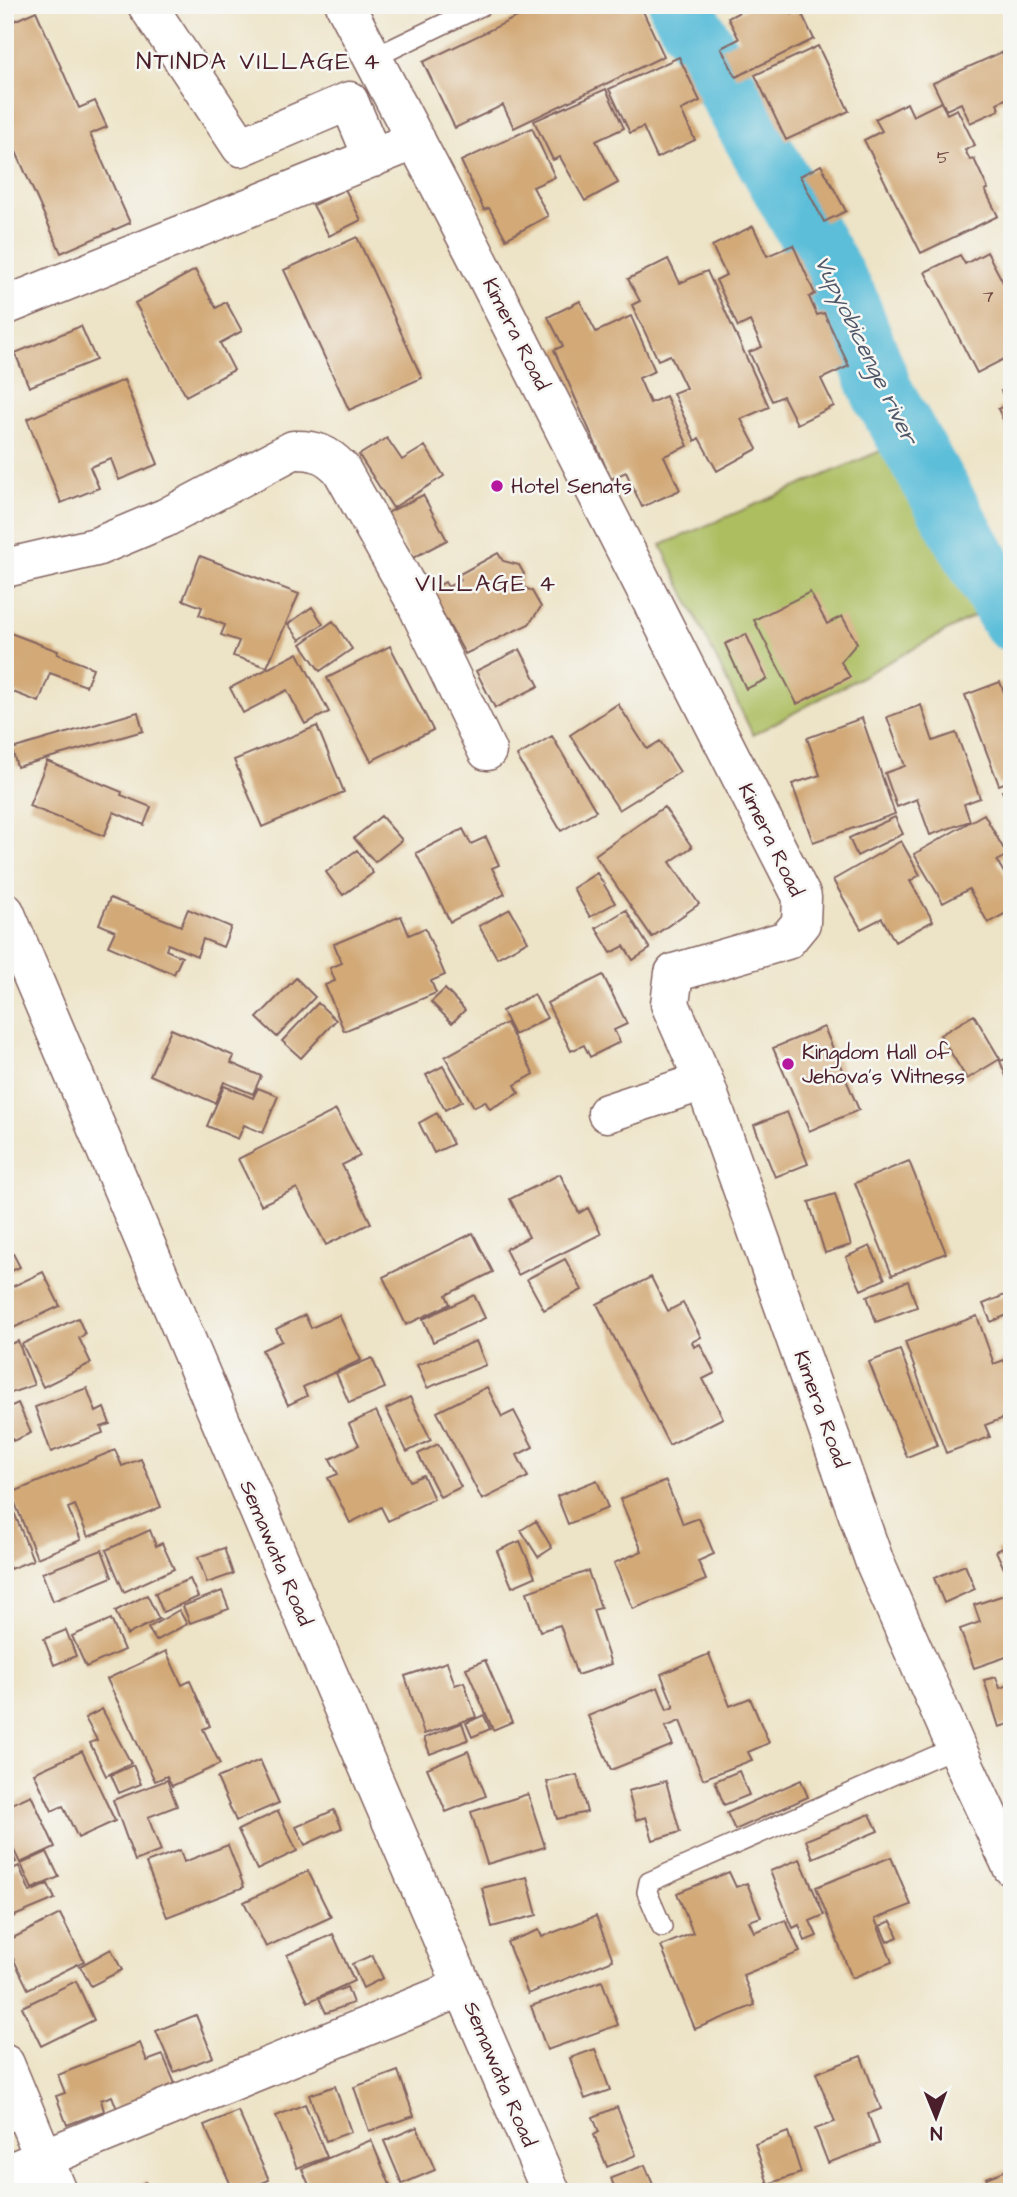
<svg xmlns="http://www.w3.org/2000/svg" width="1017" height="2197" viewBox="0 0 1017 2197" font-family="'Architects Daughter',sans-serif">
	<style>
		.green { fill: #acbe61; stroke: #7b6e46; stroke-width: 2 }
		.lines { fill: none; stroke-linecap: round; stroke-linejoin: round }
		.river { stroke: #5bbed9; stroke-width: 63 }
		.building { fill: #d2a977 }
		.lane-casing { stroke: #836461; stroke-width: 22 }
		.street-casing { stroke: #836461; stroke-width: 41 }
		.lane { stroke: #fff; stroke-width: 19 }
		.street { stroke: #fff; stroke-width: 38 }
		.poi-dot { fill: #b5179e; stroke: #f6f6f2; stroke-width: 2.5 }
		.labels { text-anchor: middle; dominant-baseline: central; stroke-width: 5; stroke-linejoin: round; paint-order: stroke }
		.number-label { font-size: 18px; fill: #6c423e }
		.street-label { font-size: 21px; fill: #4a1f2b; stroke: #f6f6f2 }
		.poi-label { font-size: 21px; fill: #4a1f2b; stroke: #f6f6f2; text-anchor: start }
		.water-label { font-size: 23px; font-style: italic; fill: #505768; stroke: #f6f6f2 }
		.quarter-label { font-size: 24px; letter-spacing: 2px; fill: #4a1f2b; stroke: #f6f6f2 }
	</style>
	<rect width="100%" height="100%" fill="#f6f6f2"/>
	<filter id="ink" filterUnits="userSpaceOnUse"><feTurbulence type="fractalNoise" baseFrequency=".0143" numOctaves="2"/><feDisplacementMap in="SourceGraphic" scale="14" xChannelSelector="R" yChannelSelector="G"/><feConvolveMatrix kernelMatrix="1 2 1 2 8 2 1 2 1" color-interpolation-filters="sRGB"/></filter>
	<filter id="wash" filterUnits="userSpaceOnUse"><feTurbulence type="fractalNoise" baseFrequency=".00686" numOctaves="4" result="noise"/><feDisplacementMap in="SourceGraphic" scale="28" xChannelSelector="R" yChannelSelector="G"/><feGaussianBlur stdDeviation="1.57" result="paint"/><feColorMatrix in="noise" values="0 0 0 0 0 0 0 0 0 0 0 0 0 0 0 0 0 1.4 0 .05"/><feComposite in="paint" operator="in"/></filter>
	<g filter="url(#wash)">
		<rect width="100%" height="100%" fill="#ede3c6"/>
		<path class="green" d="M885,449L978,614L753,735L661,545Z"/>
		<g class="lines">
			<path class="river" d="M680,5L846,299L882,392L1012,620"/>
		</g>
		<g id="blocks">
			<path class="building" d="M542,5H640L664,56L514,128L503,105L455,128L423,62Z
				M753,5H788L792,14L800,10L814,39L736,77L721,48L739,39L728,18Z
				M36,11L79,108L95,101L107,127L90,134L130,223L61,253L5,127V25Z
				M818,46L849,111L786,140L755,75Z
				M1002,52L1012,73V96L997,103L999,110L970,123L961,103L946,110L933,83Z
				M679,57L700,101L681,110L695,140L657,158L643,127L630,133L609,89Z
				M606,89L624,128L596,141L618,183L585,201L560,157L553,160L534,121Z
				M941,102L947,114L957,109L975,145L965,150L970,160L974,159L988,189L985,190L998,216L921,253L864,140L882,131L875,119L907,103L913,116Z
				M532,128L555,177L533,187L548,216L506,239L489,208L484,210L461,161Z
				M821,165L846,211L824,222L800,176Z
				M345,189L361,220L329,236L313,205Z
				M1012,214V236H1010L1007,216Z
				M753,226L767,256L793,245L815,294L809,297L817,315L824,313L849,366L821,379L834,406L797,424L783,396L772,401L749,352L762,347L750,321L738,327L716,280L726,275L712,246Z
				M357,237L422,378L349,410L284,270Z
				M987,252L1012,299V355L977,373L925,272L960,255L965,264Z
				M668,259L680,283L707,271L769,407L741,419L757,449L717,471L699,438L695,441L673,393L686,388L670,355L658,360L632,305L640,301L628,279Z
				M195,270L216,308L226,302L242,331L220,343L234,370L186,396L135,303Z
				M580,301L596,332L631,316L655,371L639,378L650,403L666,396L688,446L664,456L680,490L642,507L626,472L611,479L554,350L563,346L548,317Z
				M81,326L96,360L29,387L15,353Z
				M124,380L158,464L119,480L111,459L90,467L99,488L61,503L27,419Z
				M1012,386V438L998,409L1007,404L1001,391Z
				M387,438L402,460L425,446L444,476L393,508L359,455Z
				M423,495L447,540L411,559L387,513Z
				M498,553L503,561L519,565L524,574L521,586L532,591L541,607L529,624L465,654L430,590L445,582L448,587L461,580L458,575Z
				M200,556L299,594L267,667L233,656L239,641L221,635L225,625L199,615L202,607L183,600Z
				M810,592L827,624L842,616L857,643L841,662L850,677L797,704L754,620Z
				M312,607L323,624L300,640L288,624Z
				M333,621L352,649L320,671L301,644Z
				M5,631L58,651L57,654L93,668L86,686L50,673L39,702L5,689Z
				M746,634L767,679L746,689L725,644Z
				M390,646L433,730L371,761L327,678Z
				M520,649L539,686L495,708L476,671Z
				M298,653L329,712L305,724L287,690L243,713L230,688Z
				M1000,682L1010,707L1012,706V780L999,785L965,695Z
				M618,704L647,749L660,741L680,772L619,810L570,735Z
				M921,705L933,741L956,733L980,798L964,804L970,821L930,835L917,799L897,807L885,773L905,766L887,717Z
				M138,712L143,731L17,767L12,749Z
				M862,718L895,814L813,842L792,784L820,775L807,738Z
				M317,726L344,792L262,827L234,760Z
				M552,736L596,811L561,831L517,756Z
				M47,761L122,792L121,795L151,807L144,825L114,812L104,836L29,806Z
				M1012,786V807L1010,808L1002,791Z
				M664,807L692,847L670,862L699,904L652,937L595,855Z
				M984,814L1007,855L997,861L1012,886V910L988,923L969,889L943,903L914,854Z
				M381,816L402,840L375,862L354,838Z
				M895,817L903,834L857,856L849,838Z
				M463,829L471,844L486,837L499,865L492,868L505,894L450,922L416,853Z
				M901,841L920,875L910,881L933,921L895,942L882,918L861,929L833,880Z
				M357,850L373,873L343,895L326,872Z
				M597,873L615,903L590,917L573,888Z
				M110,898L181,926L188,909L231,927L223,947L203,939L197,956L168,944L166,950L182,957L174,974L108,946L115,931L99,924Z
				M510,909L528,941L497,958L479,926Z
				M626,910L650,949L633,960L624,946L611,953L596,928Z
				M401,916L409,935L425,928L445,975L431,981L436,993L344,1031L325,985L335,981L330,968L342,963L334,944Z
				M603,975L627,1024L614,1030L620,1042L590,1057L584,1045L571,1051L547,1003Z
				M296,978L315,997L277,1037L257,1018Z
				M445,989L465,1010L452,1023L431,1002Z
				M534,994L547,1018L514,1035L502,1011Z
				M318,1003L336,1020L301,1058L282,1041Z
				M974,1015L1000,1059L967,1079L940,1035Z
				M506,1023L534,1074L515,1085L519,1093L490,1109L485,1101L474,1107L445,1057Z
				M824,1027L859,1110L809,1131L773,1048Z
				M171,1029L234,1056L231,1063L261,1076L253,1094L224,1082L215,1103L150,1075Z
				M1012,1057V1091L1000,1061Z
				M443,1066L462,1101L445,1110L426,1075Z
				M224,1086L253,1098L258,1088L278,1096L263,1133L244,1125L238,1139L207,1126Z
				M336,1110L360,1156L342,1165L371,1223L326,1245L297,1188L261,1205L238,1159Z
				M787,1112L808,1164L775,1177L754,1125Z
				M437,1113L453,1144L434,1153L419,1123Z
				M909,1161L946,1253L892,1275L855,1183Z
				M560,1174L579,1213L588,1208L601,1234L518,1275L505,1249L529,1237L510,1199Z
				M835,1194L851,1245L825,1253L809,1202Z
				M473,1233L493,1272L446,1295L450,1304L406,1325L383,1277Z
				M5,1238L20,1267L5,1274Z
				M870,1246L885,1279L861,1290L846,1257Z
				M565,1259L582,1290L544,1310L527,1279Z
				M43,1272L60,1306L5,1332V1305L8,1304L5,1290Z
				M651,1277L668,1311L683,1303L701,1337L692,1342L694,1347L700,1344L715,1373L703,1379L723,1418L669,1445L597,1304Z
				M908,1281L917,1307L876,1322L867,1296Z
				M1012,1292V1313L991,1322L983,1304Z
				M474,1295L485,1318L433,1342L423,1319Z
				M305,1315L311,1328L339,1315L361,1360L303,1387L307,1396L288,1405L262,1350L282,1341L276,1329Z
				M977,1316L994,1364L1004,1360L1012,1382V1415L985,1425L990,1437L946,1453L905,1342Z
				M78,1318L85,1334L79,1338L91,1363L43,1387L22,1344Z
				M18,1341L34,1385L5,1395V1346Z
				M476,1341L486,1365L427,1388L417,1365Z
				M900,1350L937,1445L907,1457L869,1362Z
				M372,1358L385,1388L349,1403L336,1373Z
				M487,1387L502,1417L514,1411L533,1447L517,1455L528,1477L482,1500L437,1412Z
				M87,1388L96,1412L104,1408L110,1424L101,1427L103,1433L51,1452L35,1407Z
				M410,1397L431,1440L407,1452L386,1409Z
				M18,1403L31,1433L13,1441L5,1424V1409Z
				M376,1411L410,1481L423,1475L434,1499L388,1521L381,1507L350,1523L328,1478L338,1474L330,1459L359,1445L349,1424Z
				M438,1444L461,1487L440,1497L418,1454Z
				M115,1450L122,1466L141,1459L161,1507L88,1537L75,1505L68,1508L81,1540L37,1558L11,1493Z
				M597,1480L608,1508L568,1524L557,1496Z
				M666,1481L683,1524L699,1518L714,1554L698,1561L706,1580L633,1609L614,1563L642,1551L620,1499Z
				M8,1497L33,1560L10,1569L5,1557V1498Z
				M536,1521L552,1548L538,1557L521,1530Z
				M150,1530L156,1546L162,1543L174,1569L124,1592L106,1550Z
				M520,1541L535,1577L512,1587L497,1551Z
				M1012,1544V1586L996,1551Z
				M224,1548L233,1574L207,1583L198,1557Z
				M102,1550L112,1577L53,1601L42,1573Z
				M965,1565L975,1589L944,1603L934,1578Z
				M588,1571L601,1608L593,1610L611,1664L577,1675L560,1625L540,1631L527,1592Z
				M190,1579L198,1597L163,1612L155,1593Z
				M222,1591L229,1609L190,1623L183,1606Z
				M1007,1594L1012,1607V1655L974,1668L960,1629L980,1622L974,1605Z
				M147,1595L159,1619L127,1635L115,1611Z
				M179,1610L187,1624L156,1641L148,1628Z
				M111,1619L124,1650L86,1667L72,1636Z
				M66,1630L76,1656L54,1665L44,1639Z
				M166,1651L182,1685L190,1681L210,1726L203,1729L220,1764L172,1786L167,1776L155,1781L107,1679Z
				M709,1654L730,1706L750,1698L769,1743L748,1752L752,1760L703,1779L680,1721L665,1727L673,1745L611,1770L588,1716L658,1687L667,1710L674,1707L661,1674Z
				M485,1660L512,1722L493,1730L466,1668Z
				M447,1662L455,1685L464,1682L476,1717L424,1734L405,1676Z
				M996,1677L1000,1688L1012,1684V1723L999,1727L984,1680Z
				M102,1709L131,1763L106,1776L90,1743L97,1740L85,1718Z
				M484,1715L490,1729L472,1737L466,1723Z
				M462,1723L468,1740L430,1754L424,1738Z
				M82,1751L115,1821L78,1838L63,1806L52,1811L34,1773Z
				M468,1751L486,1796L446,1812L427,1768Z
				M260,1760L279,1803L236,1821L217,1778Z
				M133,1765L141,1784L119,1793L111,1775Z
				M739,1771L749,1795L724,1805L715,1781Z
				M577,1775L587,1812L557,1819L547,1782Z
				M167,1780L177,1806L148,1817L161,1851L135,1861L113,1800Z
				M801,1780L808,1797L735,1830L727,1813Z
				M666,1781L680,1832L653,1840L646,1817L636,1820L628,1791Z
				M528,1794L545,1847L487,1864L471,1812Z
				M31,1795L55,1847L20,1863L5,1832V1807Z
				M334,1810L342,1828L305,1845L296,1827Z
				M278,1811L297,1851L257,1870L238,1830Z
				M870,1814L878,1831L813,1858L806,1840Z
				M5,1838L16,1862L5,1867Z
				M228,1845L244,1887L167,1917L146,1863L180,1850L184,1862Z
				M47,1852L59,1877L32,1889L21,1864Z
				M891,1857L911,1905L875,1919L892,1962L852,1978L816,1887Z
				M800,1859L824,1915L810,1921L817,1936L805,1941L799,1925L793,1928L770,1871Z
				M19,1866L30,1892L48,1884L55,1899L5,1920V1872Z
				M308,1871L331,1917L266,1947L244,1902Z
				M729,1872L736,1887L747,1883L761,1917L749,1921L754,1932L786,1920L800,1952L743,1975L755,2005L695,2029L661,1946L693,1933L677,1893Z
				M527,1877L537,1915L492,1927L482,1888Z
				M60,1914L84,1961L28,1989L5,1942Z
				M596,1916L613,1960L528,1994L507,1942L539,1930L542,1937Z
				M891,1921L898,1937L887,1942L880,1926Z
				M333,1934L354,1981L308,2002L287,1955Z
				M111,1949L122,1970L91,1986L80,1966Z
				M372,1955L383,1978L363,1988L352,1964Z
				M76,1981L94,2020L41,2046L22,2007Z
				M602,1981L618,2025L547,2050L531,2006Z
				M347,1987L353,2003L326,2013L319,1998Z
				M196,2015L213,2057L174,2072L156,2031Z
				M140,2043L147,2061L163,2055L176,2086L117,2109L112,2096L101,2100L104,2111L67,2125L56,2096L65,2093L58,2075Z
				M595,2049L610,2090L585,2099L570,2058Z
				M861,2056L881,2109L868,2114L879,2144L828,2163L815,2129L835,2122L816,2073Z
				M398,2071L414,2116L369,2131L354,2087Z
				M335,2086L351,2132L326,2141L309,2095Z
				M305,2104L327,2157L297,2168L276,2116Z
				M617,2107L636,2155L607,2167L594,2135L599,2132L593,2117Z
				M238,2111L269,2180L240,2192H234L204,2125Z
				M417,2127L435,2170L402,2184L384,2141Z
				M788,2132L801,2173L768,2184L755,2144Z
				M371,2140L393,2192H312L302,2169Z
				M645,2165L656,2192H616L611,2178Z
				M1012,2168V2192H992L986,2178Z
				M146,2182L150,2192H124Z
				M959,2184L963,2192H943Z"/>
		</g>
	</g>
	<g filter="url(#ink)">
		<use href="#blocks" fill-opacity="0" stroke="#836461" stroke-width="2"/>
		<g class="lines">
			<defs>
				<path id="lane" d="M373,58L483,5
					M662,1927L647,1892L649,1882L956,1747"/>
				<path id="street" d="M147,5L241,147L349,101L373,158
					M345,5L472,248L802,897L801,923L787,940L674,973L670,1004L704,1081L875,1563L956,1747L1012,1867
					M5,306L416,140
					M5,568L96,547L165,518L293,450C314,449 327,454 341,469L415,601L487,751
					M5,912L317,1648L551,2192
					M607,1113L704,1081
					M5,2064L58,2192
					M5,2174L463,1987"/>
			</defs>
			<use href="#lane" class="lane-casing"/>
			<use href="#street" class="street-casing"/>
			<use href="#lane" class="lane"/>
			<use href="#street" class="street"/>
		</g>
	</g>
	<g class="poi-dot">
		<circle cx="497" cy="486" r="7"/>
		<circle cx="788" cy="1064" r="7"/>
	</g>
	<g class="labels">
		<g class="number-label">
			<text x="943" y="157">5</text>
			<text x="988" y="296">7</text>
		</g>
		<g class="street-label">
			<text transform="translate(516 334) rotate(63)">Kimera Road</text>
			<text transform="translate(771 840) rotate(64)">Kimera Road</text>
			<text transform="translate(821 1409) rotate(70)">Kimera Road</text>
			<text transform="translate(276 1553) rotate(67)">Semawata Road</text>
			<text transform="translate(500 2074) rotate(67)">Semawata Road</text>
		</g>
		<g class="poi-label">
			<text x="511" y="486">Hotel Senats</text>
			<text x="802" y="1052">Kingdom Hall of<tspan x="802" dy="24">Jehova's Witness</tspan></text>
		</g>
		<g class="water-label">
			<text transform="translate(866 350) rotate(64)">Vupyobicenge river</text>
		</g>
		<g class="quarter-label">
			<text x="259" y="62">NTINDA VILLAGE 4</text>
			<text x="486" y="584">VILLAGE 4</text>
		</g>
	</g>
	<rect width="1017" height="2197" fill="none" stroke="#f6f6f2" stroke-width="28"/>
	<g transform="translate(936 2117) rotate(179)" stroke="#f6f6f2" stroke-width="5" paint-order="stroke">
	<path d="M0-5L12 26L0 18L-12 26Z" fill="#4a1f2b"/>
	<text y="-10" font-size="19" font-weight="bold" text-anchor="middle" fill="#4a1f2b">N</text>
	</g>
</svg>
